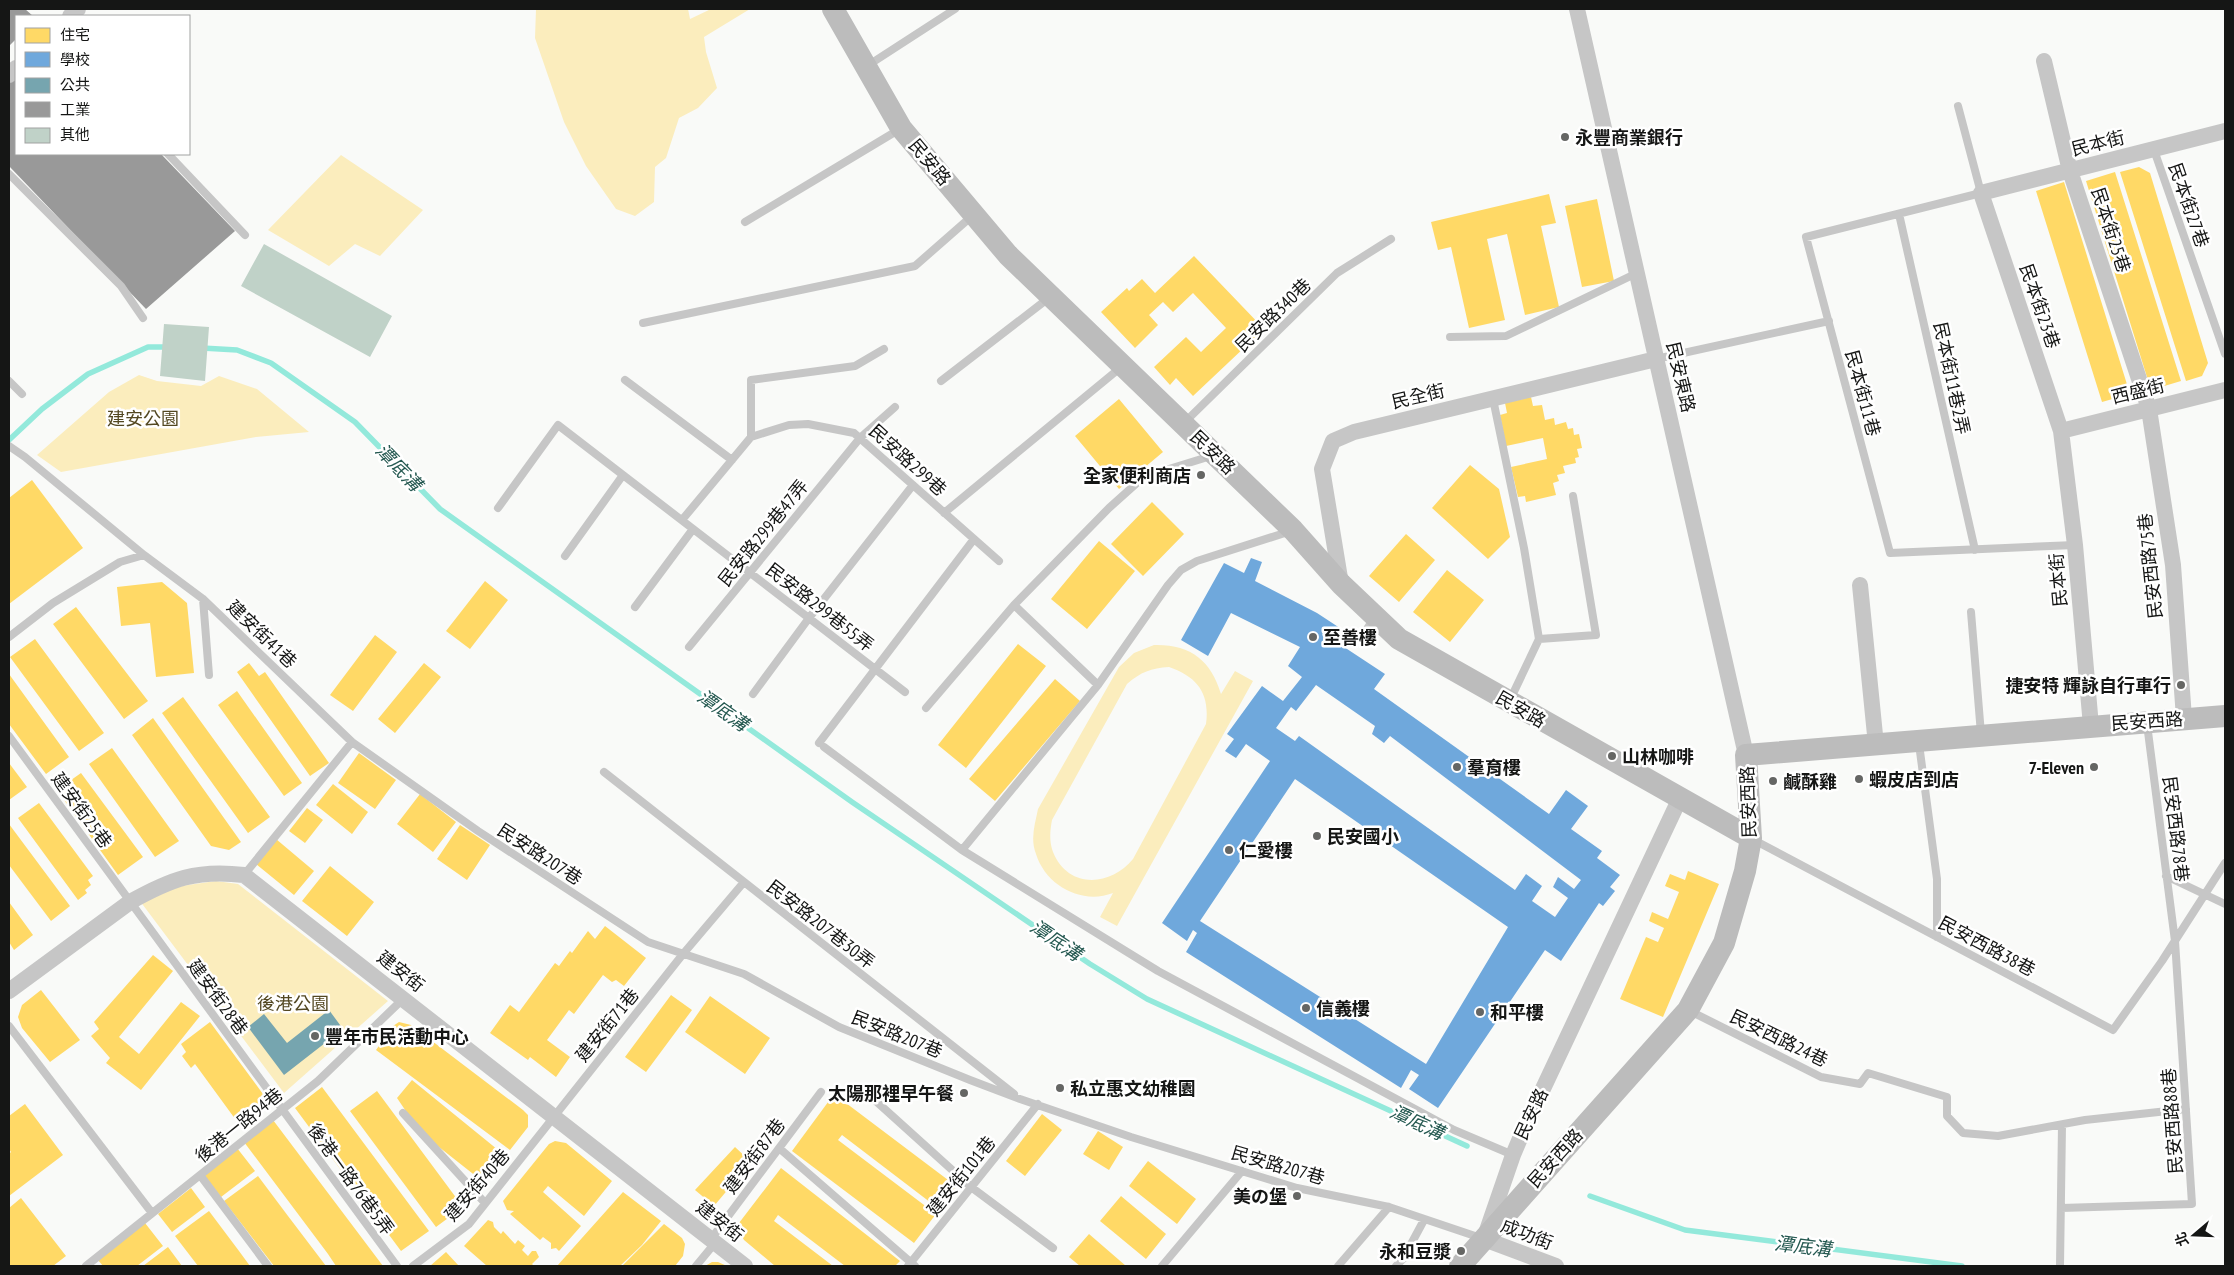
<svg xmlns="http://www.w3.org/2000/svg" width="2234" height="1275" viewBox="0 0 2234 1275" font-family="'PT Sans Narrow','Noto Sans TC','Noto Sans JP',sans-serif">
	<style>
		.green { fill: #fbedbd; fill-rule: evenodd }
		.homes { fill: #ffd966 }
		.schools { fill: #6fa8dc; fill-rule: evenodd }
		.public { fill: #76a5af }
		.industry { fill: #999 }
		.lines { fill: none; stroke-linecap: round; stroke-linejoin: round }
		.stream { stroke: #93e9db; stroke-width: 5.5 }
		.building { fill: #c0d2c8 }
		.lane { stroke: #c6c6c6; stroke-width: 8 }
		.street { stroke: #c6c6c6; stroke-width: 16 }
		.secondary { stroke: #bcbcbc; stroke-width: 22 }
		.poi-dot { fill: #656664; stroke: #fff; stroke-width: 2 }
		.labels { text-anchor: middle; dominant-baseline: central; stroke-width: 5; stroke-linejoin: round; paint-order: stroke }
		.poi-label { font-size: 18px; font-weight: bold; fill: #151615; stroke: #fff; text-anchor: start }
		.street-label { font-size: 18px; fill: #151615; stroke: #fff }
		.park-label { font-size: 18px; fill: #534822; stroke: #fff }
		.water-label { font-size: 19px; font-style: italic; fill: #255951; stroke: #fff }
	</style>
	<rect width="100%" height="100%" fill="#f9faf8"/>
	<path class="green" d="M536,9H688L690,19L711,9H750L704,37L706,52L717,88L698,108L679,118L666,158L655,167L654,202L635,216L616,209L586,166L564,122L535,38Z
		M341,155L423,210L380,256L355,244L329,266L268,230Z
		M139,375L157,381L201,386L219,376L257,389L309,432L256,437L61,472L37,455L109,392Z
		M1154,645C1190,644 1211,660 1221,694L1235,671L1253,681L1117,926L1100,917L1113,893C1082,905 1046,886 1036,854C1030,839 1035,824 1038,809L1119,667L1134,653ZM1169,667C1198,677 1210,694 1206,724L1133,859C1110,887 1068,889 1053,852C1049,841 1050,831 1052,820L1127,684C1141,672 1151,668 1169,667Z
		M216,881L238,884L388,1001L284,1093L140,901L174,887Z"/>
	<path class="homes" d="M2139,167L2150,173L2208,363L2202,376L2186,381L2120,172Z
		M2115,172L2181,381L2151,390L2086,181Z
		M2064,182L2130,394L2102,402L2036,191Z
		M1549,194L1556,223L1541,226L1559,307L1525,315L1507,234L1487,239L1505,320L1469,328L1451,247L1438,250L1431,222Z
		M1597,199L1614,281L1582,287L1565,206Z
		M1194,256L1264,329L1193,396L1176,378L1170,385L1154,367L1186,337L1201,352L1226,328L1193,293L1173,312L1163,302L1149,315L1158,325L1135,348L1101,312L1127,288L1129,291L1142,279L1155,293Z
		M1531,397L1533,406L1542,405L1545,420L1554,418L1555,425L1566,422L1568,429L1573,428L1574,435L1579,434L1582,448L1577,449L1579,457L1575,458L1576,463L1563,466L1565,473L1557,475L1559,481L1553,483L1556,495L1526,502L1525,496L1518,497L1511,467L1547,459L1543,438L1506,446L1500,415L1507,413L1505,403Z
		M1119,399L1163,452L1119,489L1075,436Z
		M1470,465L1499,489L1510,537L1488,559L1432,508Z
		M32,480L83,548L9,604V498Z
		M1152,502L1184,534L1143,576L1111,544Z
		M1406,534L1435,560L1399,602L1369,576Z
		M1099,541L1135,571L1087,629L1051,599Z
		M1447,570L1484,600L1450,642L1413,612Z
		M485,581L508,600L470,649L446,631Z
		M162,582L187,603L194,673L156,677L150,623L121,626L117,587Z
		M76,607L148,701L124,719L53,624Z
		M375,635L397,652L353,711L330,695Z
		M35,639L104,733L79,751L10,657Z
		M1018,644L1046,666L966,768L938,745Z
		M249,663L259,676L265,672L329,763L310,776L237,672Z
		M424,663L441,677L395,733L378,719Z
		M9,674L69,757L46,774L9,724Z
		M1055,679L1080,701L995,801L969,779Z
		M237,691L302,783L284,796L218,705Z
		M183,697L270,817L248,833L162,713Z
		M153,718L241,842L229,850L211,846L132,735Z
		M112,748L179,841L155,857L89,764Z
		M359,753L396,780L375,809L338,783Z
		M9,763L27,787L9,800Z
		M81,773L143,857L118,875L57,790Z
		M333,784L368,812L352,834L316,805Z
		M420,794L456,822L433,852L397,824Z
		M39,803L93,876L88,880L91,885L85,890L87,893L78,900L18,818Z
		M307,808L323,820L305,843L289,831Z
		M9,824L70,906L51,921L9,865Z
		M460,825L490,845L467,880L437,859Z
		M276,839L314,871L294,895L256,864Z
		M330,866L374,902L347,936L302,901Z
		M1688,871L1719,884L1663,1017L1620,999L1646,937L1658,942L1664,928L1649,921L1652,912L1668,919L1679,892L1665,886L1670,874L1685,880Z
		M9,902L33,935L14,950L9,942Z
		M605,926L646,958L624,986L616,980L612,982L603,975L574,1014L569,1010L547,1040L570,1057L556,1077L530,1057L528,1060L490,1033L510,1005L519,1012L555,963L559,966L570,951L572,953L588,931L595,939Z
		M153,955L173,971L119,1037L139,1054L181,1002L200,1016L141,1090L106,1063L110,1058L91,1036L99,1029L94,1022Z
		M41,990L80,1040L50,1062L22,1028L18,1017L22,1005Z
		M671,995L692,1010L646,1072L625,1057Z
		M710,996L770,1038L745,1074L685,1032Z
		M210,1022L271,1105L241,1127L195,1064L191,1068L182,1056L186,1052L181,1044Z
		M399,1022L411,1025L523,1110L528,1115V1127L510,1150L376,1050L393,1026Z
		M412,1080L503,1154L482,1181L420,1132L397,1098Z
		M322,1087L429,1231L401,1251L295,1108Z
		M377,1091L463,1207L436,1227L350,1111Z
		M834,1094L956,1186L939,1209L842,1135L838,1140L936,1214L914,1243L792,1151Z
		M25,1104L63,1155L9,1196V1154L11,1152L9,1149V1116Z
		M1042,1114L1062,1130L1025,1176L1006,1161Z
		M273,1120L383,1266H336L328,1254L244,1142Z
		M1098,1131L1123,1147L1109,1170L1083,1154Z
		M555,1141L566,1143L612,1181L584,1216L548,1186L543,1192L581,1226L559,1251L556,1248L551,1249V1243L543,1237L540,1240L510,1214L514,1211L507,1210L503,1201L549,1144Z
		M735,1147L751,1162L714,1206L695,1190Z
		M237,1148L255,1171L221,1197L203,1174Z
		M1148,1161L1196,1199L1177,1224L1129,1186Z
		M781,1168L900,1261L895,1266H845L778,1215L774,1221L833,1266H775L744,1240L738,1229L739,1223Z
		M258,1176L288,1216L326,1266H274L224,1201Z
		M191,1188L205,1207L172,1232L158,1214Z
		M623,1192L661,1221L642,1245L620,1266H557Z
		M1121,1196L1166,1234L1146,1259L1100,1221Z
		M21,1198L66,1256L53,1266H9V1208Z
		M209,1211L239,1251L250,1266H198L175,1236Z
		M488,1220L493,1222L494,1227L501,1234L503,1231L515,1244L518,1240L525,1246L522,1250L528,1256L532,1251H536L539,1257L532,1264L534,1266H487L464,1246Z
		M145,1223L163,1246L137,1266H103L98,1260Z
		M664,1224L682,1238L685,1244L683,1256L675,1266H622Z
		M1089,1234L1126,1266H1080L1069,1257Z
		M168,1247L182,1266H143Z
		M446,1252L459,1266H430Z
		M712,1262H718L727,1266H705Z"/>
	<path class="schools" d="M1251,558L1262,562L1255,581L1317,613L1349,634L1341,645L1385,674L1374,689L1549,814L1566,790L1588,806L1571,829L1602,851L1597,858L1620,875L1610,887L1615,891L1603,906L1599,903L1561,961L1545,950L1438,1108L1409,1089L1419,1075L1411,1070L1401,1088L1186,952L1197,933L1193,930L1187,941L1162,923L1270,761L1246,744L1236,758L1225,751L1234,739L1227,734L1262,686L1283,701L1302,677L1288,666L1300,647L1231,613L1208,656L1181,640L1224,563L1244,573ZM1316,685L1375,726L1372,734L1384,743L1390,736L1581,880L1574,889L1558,877L1553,887L1568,898L1555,917L1532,901L1542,886L1526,874L1515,890L1299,736L1295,741L1276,728L1291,707L1296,711ZM1295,779L1508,927L1426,1064L1200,921Z"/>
	<path class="public" d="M329,1010L343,1029L284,1075L248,1027L264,1014L287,1043Z"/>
	<path class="industry" d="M9,9H25L33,16H16V39L9,46Z
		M16,76V154H161L235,231L146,309L9,166V83Z"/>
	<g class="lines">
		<path class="stream" d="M202,348L237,350L271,363L355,422L440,509L852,802L1090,964L1147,999L1467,1146
			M9,440L42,409L88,374L148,347H168
			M1590,1196L1685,1230L1962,1266"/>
	</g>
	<path class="building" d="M264,244L392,316L370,357L241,286Z
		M164,324L209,327L205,381L160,376Z"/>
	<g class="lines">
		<path class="lane" d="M867,66L955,9
			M1958,106L1981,193L1806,237L1880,515L1890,553L2075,545
			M2154,150L2225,354
			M168,154L245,235
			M9,174L121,286L143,318
			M1899,214L1975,550
			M745,222L900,129
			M643,323L915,266L972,216
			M1450,337L1506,336L1637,273
			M1656,359L1829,321
			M625,380L732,460
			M9,381L22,394
			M941,381L1050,297
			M1493,399L1524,548L1539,639L1510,700
			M1185,422L1337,273L1391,239
			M751,437V380L855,366L884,349
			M9,446L25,457L144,555L203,599L352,742L478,831L648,942L744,974L839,1027L970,1080L1020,1099L1131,1137L1297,1188L1389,1207L1481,1238
			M498,508L558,425L905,692
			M944,513L1120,368
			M682,520L751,437L789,425L808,424L854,433L999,561
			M565,556L623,475
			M203,599L209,675
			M1014,605L1098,685
			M635,607L693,529
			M1971,612L1981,734
			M9,637L53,603L120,562L144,555
			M1362,637L1374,618
			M1539,639L1596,635L1573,496
			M689,647L860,438L895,407
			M753,694L809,618L913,485
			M926,708L1014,605L1109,508L1138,482L1156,473L1211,456
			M9,736L397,1266
			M819,743L974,539
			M1919,744L1937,879V937
			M824,747L962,850L1158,971L1454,1130L1513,1155
			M604,772L1014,1094
			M1752,839L2113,1030L2162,961L2225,863
			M962,850L1098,685L1168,585L1181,570L1197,561L1291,531
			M244,875L352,742
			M2166,876L2225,904
			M1690,1011L1821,1077L1860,1084L1868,1073L1947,1097V1116L1963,1133L1998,1136L2085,1120L2186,1109
			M9,1026L152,1213
			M868,1094L971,1187L1053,1248
			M403,1113L485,1203
			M779,1148L915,1266
			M200,1175L268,1266
			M2061,1208L2192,1204L2175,941L2147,724
			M711,1239L821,1092
			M2060,1265L2062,1125
			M86,1266L318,1081L404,998
			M413,1266L469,1224L683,954L744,882
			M696,1266L715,1243
			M908,1266L1038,1104
			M1162,1266L1242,1171
			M1338,1266L1389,1207
			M1396,1266L1403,1259L1424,1220"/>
		<path class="street" d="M1577,9L1746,755
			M70,16L78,9
			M2044,61L2070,171L2149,409L2173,565L2184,718
			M9,75L16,68
			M2061,431L2225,390
			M1341,584L1322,469L1333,441L1354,432L1656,359
			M1860,585L1876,745
			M2091,726L2075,545L2061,431L1981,193L2225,131
			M9,991L130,902C171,879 197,869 244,875L745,1266
			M1556,1266L1484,1239L1513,1155L1524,1129L1680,798"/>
		<path class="secondary" d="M833,9L901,128L1008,255L1293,530L1341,584L1399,639L1751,838
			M1460,1266L1688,1010L1724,943L1745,871L1751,838L1746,755L2225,716"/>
	</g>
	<g class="poi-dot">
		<circle cx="1565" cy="137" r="5"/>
		<circle cx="1201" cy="475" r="5"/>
		<circle cx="1313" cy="637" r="5"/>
		<circle cx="2181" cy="685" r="5"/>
		<circle cx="1612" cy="756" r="5"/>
		<circle cx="1457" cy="767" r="5"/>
		<circle cx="2094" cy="767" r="5"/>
		<circle cx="1859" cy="779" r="5"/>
		<circle cx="1773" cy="781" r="5"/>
		<circle cx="1317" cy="836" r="5"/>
		<circle cx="1229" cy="850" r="5"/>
		<circle cx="1306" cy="1008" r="5"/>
		<circle cx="1480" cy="1012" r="5"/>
		<circle cx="315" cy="1036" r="5"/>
		<circle cx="1060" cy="1088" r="5"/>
		<circle cx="964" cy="1093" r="5"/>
		<circle cx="1297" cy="1196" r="5"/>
		<circle cx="1461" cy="1251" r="5"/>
	</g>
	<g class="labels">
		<g class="poi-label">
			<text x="1575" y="137">永豐商業銀行</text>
			<text x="1191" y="475" text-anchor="end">全家便利商店</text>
			<text x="1323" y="637">至善樓</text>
			<text x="2171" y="685" text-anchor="end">捷安特 輝詠自行車行</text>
			<text x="1622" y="756">山林咖啡</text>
			<text x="1467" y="767">羣育樓</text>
			<text x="2084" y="767" text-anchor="end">7-Eleven</text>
			<text x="1869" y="779">蝦皮店到店</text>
			<text x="1783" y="781">鹹酥雞</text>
			<text x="1327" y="836">民安國小</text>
			<text x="1239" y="850">仁愛樓</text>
			<text x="1316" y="1008">信義樓</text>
			<text x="1490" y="1012">和平樓</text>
			<text x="325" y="1036">豐年市民活動中心</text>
			<text x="1070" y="1088">私立惠文幼稚園</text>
			<text x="954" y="1093" text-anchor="end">太陽那裡早午餐</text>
			<text x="1287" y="1196" text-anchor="end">美の堡</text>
			<text x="1451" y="1251" text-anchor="end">永和豆漿</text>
		</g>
		<g class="street-label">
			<text transform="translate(2098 143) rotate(-14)">民本街</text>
			<text transform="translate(930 162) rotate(50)">民安路</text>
			<text transform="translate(2189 205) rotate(71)">民本街27巷</text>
			<text transform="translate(2111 230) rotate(72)">民本街25巷</text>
			<text transform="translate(2040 306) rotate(71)">民本街23巷</text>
			<text transform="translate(1273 315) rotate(-44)">民安路340巷</text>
			<text transform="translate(1681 377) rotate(77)">民安東路</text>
			<text transform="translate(1952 378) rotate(78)">民本街11巷2弄</text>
			<text transform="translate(2138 391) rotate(-14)">西盛街</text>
			<text transform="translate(1863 393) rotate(75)">民本街11巷</text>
			<text transform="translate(1418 396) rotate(-13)">民全街</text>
			<text transform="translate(1213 452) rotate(44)">民安路</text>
			<text transform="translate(908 460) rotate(42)">民安路299巷</text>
			<text transform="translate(763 533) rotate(-51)">民安路299巷47弄</text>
			<text transform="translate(2150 566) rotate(-96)">民安西路75巷</text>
			<text transform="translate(2058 580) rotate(-95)">民本街</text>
			<text transform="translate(820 607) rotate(38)">民安路299巷55弄</text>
			<text transform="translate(262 634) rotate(44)">建安街41巷</text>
			<text transform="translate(1521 709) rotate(30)">民安路</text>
			<text transform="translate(2147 721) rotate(-4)">民安西路</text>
			<text transform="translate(1748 802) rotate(-92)">民安西路</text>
			<text transform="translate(82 810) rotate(54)">建安街25巷</text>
			<text transform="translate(2176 829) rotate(83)">民安西路78巷</text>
			<text transform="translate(540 854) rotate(33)">民安路207巷</text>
			<text transform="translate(821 924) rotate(38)">民安路207巷30弄</text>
			<text transform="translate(1987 946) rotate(28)">民安西路38巷</text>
			<text transform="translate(401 971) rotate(38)">建安街</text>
			<text transform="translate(218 997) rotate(54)">建安街28巷</text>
			<text transform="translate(607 1025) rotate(-51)">建安街71巷</text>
			<text transform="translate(897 1034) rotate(22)">民安路207巷</text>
			<text transform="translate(1779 1038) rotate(26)">民安西路24巷</text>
			<text transform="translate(1531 1114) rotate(-65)">民安路</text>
			<text transform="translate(2172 1121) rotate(-94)">民安西路88巷</text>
			<text transform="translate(239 1125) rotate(-39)">後港一路94巷</text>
			<text transform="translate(754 1156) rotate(-53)">建安街87巷</text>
			<text transform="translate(1555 1158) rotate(-48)">民安西路</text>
			<text transform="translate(1278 1165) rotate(16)">民安路207巷</text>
			<text transform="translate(961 1176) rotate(-51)">建安街101巷</text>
			<text transform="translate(351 1179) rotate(54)">後港一路76巷5弄</text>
			<text transform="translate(477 1185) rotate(-49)">建安街40巷</text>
			<text transform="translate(720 1221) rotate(38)">建安街</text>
			<text transform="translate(1527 1234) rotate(21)">成功街</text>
		</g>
		<g class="park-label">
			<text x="143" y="418">建安公園</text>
			<text x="293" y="1003">後港公園</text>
		</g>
		<g class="water-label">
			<text transform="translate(399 467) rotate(46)">潭底溝</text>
			<text transform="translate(723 710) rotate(35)">潭底溝</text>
			<text transform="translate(1056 940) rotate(34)">潭底溝</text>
			<text transform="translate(1417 1122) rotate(25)">潭底溝</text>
			<text transform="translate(1803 1246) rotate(7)">潭底溝</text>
		</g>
	</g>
	<rect width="2234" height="1275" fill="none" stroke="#151615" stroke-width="20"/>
	<rect x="15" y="15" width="175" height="140" fill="#ffffff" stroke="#a1a2a1"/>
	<rect x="25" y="28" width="25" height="15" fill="#ffd966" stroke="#a1a2a1"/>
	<text x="60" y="40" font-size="15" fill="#151615">住宅</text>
	<rect x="25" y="52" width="25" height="15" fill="#6fa8dc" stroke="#a1a2a1"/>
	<text x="60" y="65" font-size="15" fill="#151615">學校</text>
	<rect x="25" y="78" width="25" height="15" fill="#76a5af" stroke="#a1a2a1"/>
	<text x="60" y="90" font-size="15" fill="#151615">公共</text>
	<rect x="25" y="102" width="25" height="15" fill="#999999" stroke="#a1a2a1"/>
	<text x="60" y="115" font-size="15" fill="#151615">工業</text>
	<rect x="25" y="128" width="25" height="15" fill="#c0d2c8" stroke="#a1a2a1"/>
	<text x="60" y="140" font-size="15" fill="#151615">其他</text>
	<g transform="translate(2194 1235) rotate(251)" stroke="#ffffff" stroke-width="4" paint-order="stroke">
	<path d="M0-4L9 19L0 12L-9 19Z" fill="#151615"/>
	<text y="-8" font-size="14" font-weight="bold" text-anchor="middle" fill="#151615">北</text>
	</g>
</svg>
